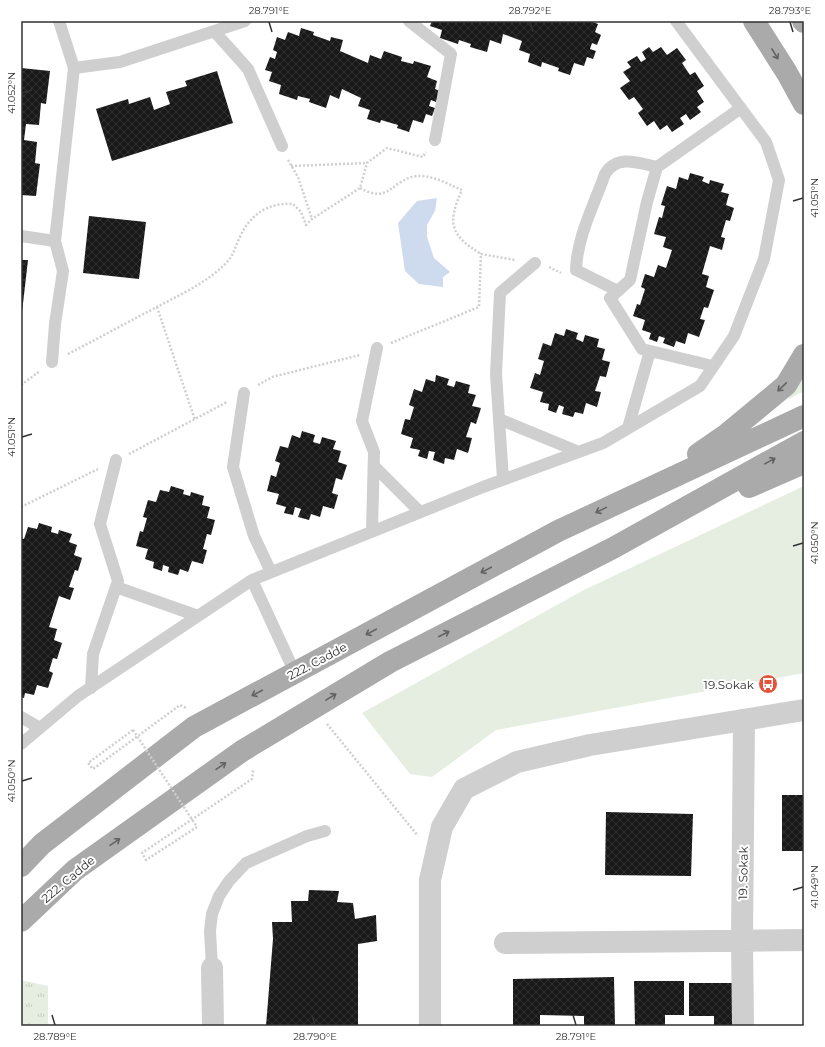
<svg xmlns="http://www.w3.org/2000/svg" width="825" height="1047" viewBox="0 0 825 1047" font-family="Montserrat,sans-serif">
	<style>
		.grass { fill: #e5eee1 }
		.park { fill: url(#park-tufts) }
		.water { fill: #cedaed }
		.building { fill: url(#building-cross-hatch) }
		.lines { fill: none; stroke-linecap: round; stroke-linejoin: round }
		.path { stroke: #cfcfcf; stroke-width: 2.5; stroke-dasharray: 2 2; stroke-linecap: butt }
		.service { stroke: #cfcfcf; stroke-width: 12 }
		.minor { stroke: #cfcfcf; stroke-width: 22 }
		.tertiary { stroke: #cfcfcf; stroke-width: 22 }
		.primary { stroke: #aaa; stroke-width: 22 }
		.path-bridge { stroke: #cfcfcf; stroke-width: 2.5; stroke-dasharray: 2 2; stroke-linecap: butt }
		.oneway { stroke: #626262 }
		.ticks { fill: none; stroke: #323232; stroke-width: 1.5 }
		.labels { text-anchor: middle; dominant-baseline: central; stroke-width: 4; stroke-linejoin: round; paint-order: stroke }
		.street-label { font-size: 12px; fill: #323232; stroke: #fff }
		.poi-label { font-size: 12px; fill: #323232; stroke: #fff; text-anchor: end }
		.neatline { fill: none; stroke: #323232; stroke-width: 1.5 }
		.ticks-label { font-size: 10px; text-anchor: middle; fill: #323232 }
	</style>
	<defs>
		<pattern id="park-tufts" width="24" height="20" patternUnits="userSpaceOnUse"><rect width="24" height="20" fill="#e5eee1"/><path d="M3 7l-1-3M5 7V3M7 7l1-3M15 17l-1-3M17 17v-4M19 17l1-3" fill="none" stroke="#c5cdc2"/></pattern>
		<pattern id="building-cross-hatch" width="8" height="8" patternUnits="userSpaceOnUse"><rect width="8" height="8" fill="#191919"/><path d="M0 0l8 8M0 8l8-8" fill="none" stroke="#323232"/></pattern>
	</defs>
	<rect width="100%" height="100%" fill="#fff"/>
	<path class="grass" d="M804,377V391L787,400Z
		M804,486V673L496,730L432,777L410,774L362,713L584,590Z"/>
	<path class="park" d="M21,980L48,986V1026H21Z"/>
	<path class="water" d="M437,198L435,211L427,225V237L434,258L450,272L443,277V287L419,284L405,271L398,223L417,201Z"/>
	<path class="building" d="M432,21H590L598,24L595,32L601,35L597,45L592,43L590,49L596,51L593,59L587,57L584,66L574,63L570,75L558,71L559,68L542,62L541,67L528,62L530,54L519,50L522,41L503,34L501,44L490,40L487,52L470,47L471,44L459,40L458,44L440,38L442,30L430,26Z
		M301,28L314,32L313,35L330,41L331,37L343,40L340,51L368,63L370,55L381,59L384,51L402,57L401,61L413,64L414,61L431,66L427,77L437,81L435,89L440,91L436,102L431,100L429,106L435,108L432,116L426,114L423,123L413,120L409,132L397,128L398,125L381,120L380,123L367,119L370,110L358,106L361,98L342,89L339,99L330,95L326,108L309,102L310,99L298,96L297,100L279,94L281,85L269,81L272,72L265,70L270,57L275,59L277,52L273,50L277,37L285,40L288,32L299,36Z
		M649,47L653,52L661,47L667,55L677,48L686,60L682,63L690,75L695,72L704,86L697,91L704,102L697,107L701,112L690,120L686,114L680,118L684,124L672,132L667,125L660,130L654,121L647,126L638,113L643,109L634,97L629,100L620,88L630,81L623,72L631,67L627,62L637,56L641,62L646,59L642,52Z
		M21,68L50,71L46,104L41,103L39,125L26,124L24,140L37,142L35,163L40,164L36,196L21,195Z
		M217,71L233,123L112,161L96,109L128,99L129,104L150,97L154,110L170,104L166,92L187,86L185,81Z
		M690,173L704,177L702,181L709,184L710,180L724,184L721,192L729,194L726,205L734,208L730,221L726,220L721,237L725,238L722,250L710,246L702,274L709,276L706,287L714,290L708,308L704,307L700,319L705,320L699,337L688,333L685,344L676,341L674,347L663,343L665,338L659,336L657,342L649,339L651,333L642,330L645,320L633,316L637,304L640,305L645,289L641,287L645,274L654,277L658,265L666,268L672,250L663,247L666,237L654,234L659,217L662,218L665,206L661,205L667,186L676,189L679,177L688,180Z
		M89,216L146,222L139,279L83,273Z
		M21,260H28L22,312H21Z
		M566,329L578,333L576,339L583,342L585,335L599,339L597,347L605,349L602,360L610,362L606,377L600,376L595,391L601,392L597,407L586,403L583,414L575,412L573,417L562,414L564,407L559,405L556,413L548,410L549,404L540,402L543,392L530,388L535,373L540,375L544,361L538,359L543,343L551,346L555,333L564,336Z
		M436,375L449,379L447,385L454,387L456,381L470,385L468,393L476,395L472,406L481,408L476,424L471,422L466,437L472,438L468,453L457,449L454,460L445,458L444,464L433,460L435,452L429,451L427,459L418,456L420,450L410,448L413,438L401,434L405,419L410,420L414,407L409,405L414,389L422,392L426,379L435,382Z
		M302,431L315,435L313,442L320,444L322,437L336,441L333,449L341,451L338,462L347,465L342,480L336,478L332,493L338,495L334,509L323,506L320,517L311,514L309,520L298,517L301,509L295,507L293,515L284,513L286,507L276,504L279,494L267,491L271,475L276,477L280,463L275,461L280,446L288,448L292,435L300,438Z
		M171,486L184,490L183,494L190,496L191,492L204,496L202,505L210,507L207,518L215,520L211,535L207,534L203,549L207,550L203,564L192,561L188,572L180,569L178,575L168,572L169,567L163,565L162,571L153,568L154,562L145,559L148,549L136,546L140,531L143,532L147,518L143,517L148,500L156,502L160,490L169,492Z
		M39,523L52,527L51,532L58,534L59,530L72,534L69,542L77,545L74,555L82,558L78,571L75,570L69,587L74,588L70,600L59,596L49,627L57,629L54,640L62,643L57,659L53,658L49,671L53,673L48,688L37,685L34,695L25,693L24,698L21,697V538L24,539L28,527L37,529Z
		M782,795H804V851H782Z
		M606,812L693,814L691,876L605,875Z
		M309,890L339,891L337,902L353,903L355,919L376,915L377,941L358,944V1026H266L273,939L272,922H292L291,901H308Z
		M614,977L615,1026H584V1016L540,1015V1026H513V979Z
		M634,981H684V1015H665V1026H635Z
		M689,983H737V1026H714V1016H689Z"/>
	<g class="lines">
		<path class="path" d="M288,160L298,177L312,219
			M291,166L367,163
			M360,188C391,205 391,179 417,176C432,175 448,184 462,190C447,223 450,235 481,254
			M549,267L561,273
			M157,307L195,420
			M391,343L479,307L481,254L515,260
			M68,354C97,339 126,323 155,308C179,295 207,283 226,263C233,256 235,248 239,239C249,215 268,202 293,204L301,212L306,225L312,219L360,188L367,163L387,148L423,157L426,152
			M21,385L40,371
			M258,385L272,377L360,355
			M129,454L227,402
			M21,507L98,469
			M327,724L418,836
			M133,730L88,763L93,769L180,705L186,708
			M197,827L146,860L142,853L252,779L253,770"/>
		<path class="service" d="M59,21L74,68L120,62L245,21
			M409,21L451,54L435,140
			M214,31L248,69L282,146
			M21,236L55,241L74,68
			M618,291L576,270C577,237 594,205 605,174C617,154 639,163 657,167
			M52,362L55,324L63,271L55,241
			M713,366L642,349L610,298L630,280L647,202L657,167L741,108
			M244,393L233,467L254,536L271,572
			M499,419L579,452
			M628,428L650,351
			M374,466L420,512
			M503,479L496,374L500,293L535,263
			M372,531L374,452L362,421L377,348
			M252,580L295,673
			M116,587L198,616
			M91,688L93,654L118,581L100,524L116,460
			M21,717L40,728
			M21,744L78,696L252,580L483,487L603,443L700,386L734,336L764,259L779,180L766,142L676,21
			M212,968L210,931L212,914L219,896L229,881L246,863L307,836L325,831"/>
		<path class="minor" d="M505,943L804,940
			M212,968L213,1026
			M743,1026L742,940L744,720"/>
		<path class="tertiary" d="M430,1026V880L442,827L464,789L517,762L590,745L804,710"/>
		<path class="primary" d="M754,21L787,73L804,104
			M803,21L804,22
			M698,454L727,434L786,385L804,355
			M749,487L804,463
			M21,866L42,844L194,727L558,531L804,416
			M21,921L75,870L242,751L390,662L613,548L804,442"/>
		<path class="path-bridge" d="M133,730L197,827"/>
	</g>
	<defs><path id="oneway-shaft" d="M-6 0H5M1.5-3L5.5 0L1.5 3" fill="none" stroke-width="1.6" stroke-linecap="round" stroke-linejoin="round"/></defs>
	<g class="oneway">
		<use href="#oneway-shaft" transform="translate(775 54) rotate(59)"/>
		<use href="#oneway-shaft" transform="translate(782 387) rotate(136)"/>
		<use href="#oneway-shaft" transform="translate(770 461) rotate(-29)"/>
		<use href="#oneway-shaft" transform="translate(601 510) rotate(154)"/>
		<use href="#oneway-shaft" transform="translate(486 570) rotate(152)"/>
		<use href="#oneway-shaft" transform="translate(371 632) rotate(152)"/>
		<use href="#oneway-shaft" transform="translate(444 634) rotate(-27)"/>
		<use href="#oneway-shaft" transform="translate(257 693) rotate(152)"/>
		<use href="#oneway-shaft" transform="translate(331 697) rotate(-31)"/>
		<use href="#oneway-shaft" transform="translate(221 766) rotate(-35)"/>
		<use href="#oneway-shaft" transform="translate(115 842) rotate(-35)"/>
	</g>
	<path class="ticks" d="M269,22L272,32M530,22L533,32M790,22L793,32M22,93L32,90M793,201L803,198M22,437L32,434M793,546L803,543M22,781L32,778M793,890L803,887M52,1015L55,1025M312,1015L315,1025M573,1015L576,1025"/>
	<defs>
		<symbol id="bus-disc" viewBox="-11 -11 22 22"><circle r="9.5" fill="#e4543a" stroke="#fff"/><path d="M-5-6H5V4H4V6H2V4H-2V6H-4V4H-5ZM-3.5-4V0h7V-4ZM-3.5 1.2v1.5H-2V1.2ZM2 1.2v1.5H3.5V1.2Z" fill="#fff"/></symbol>
	</defs>
	<g fill-rule="evenodd">
		<use href="#bus-disc" x="757" y="673" width="22" height="22"/>
	</g>
	<g class="labels">
		<g class="street-label">
			<text transform="translate(317 661) rotate(-28)">222. Cadde</text>
			<text transform="translate(743 873) rotate(-89)">19. Sokak</text>
			<text transform="translate(68 879) rotate(-40)">222. Cadde</text>
		</g>
		<g class="poi-label">
			<text x="754" y="684">19.Sokak</text>
		</g>
	</g>
	<rect width="825" height="1047" fill="none" stroke="#ffffff" stroke-width="44"/>
	<rect x="22" y="22" width="781" height="1003" class="neatline"/>
	<g class="ticks-label">
		<text x="269" y="14">28.791°E</text>
		<text x="530" y="14">28.792°E</text>
		<text x="790" y="14">28.793°E</text>
		<text transform="translate(11 93) rotate(-90)" y="4">41.052°N</text>
		<text transform="translate(814 198) rotate(-90)" y="4">41.051°N</text>
		<text transform="translate(11 437) rotate(-90)" y="4">41.051°N</text>
		<text transform="translate(814 543) rotate(-90)" y="4">41.050°N</text>
		<text transform="translate(11 781) rotate(-90)" y="4">41.050°N</text>
		<text transform="translate(814 887) rotate(-90)" y="4">41.049°N</text>
		<text x="55" y="1040">28.789°E</text>
		<text x="315" y="1040">28.790°E</text>
		<text x="576" y="1040">28.791°E</text>
	</g>
</svg>
